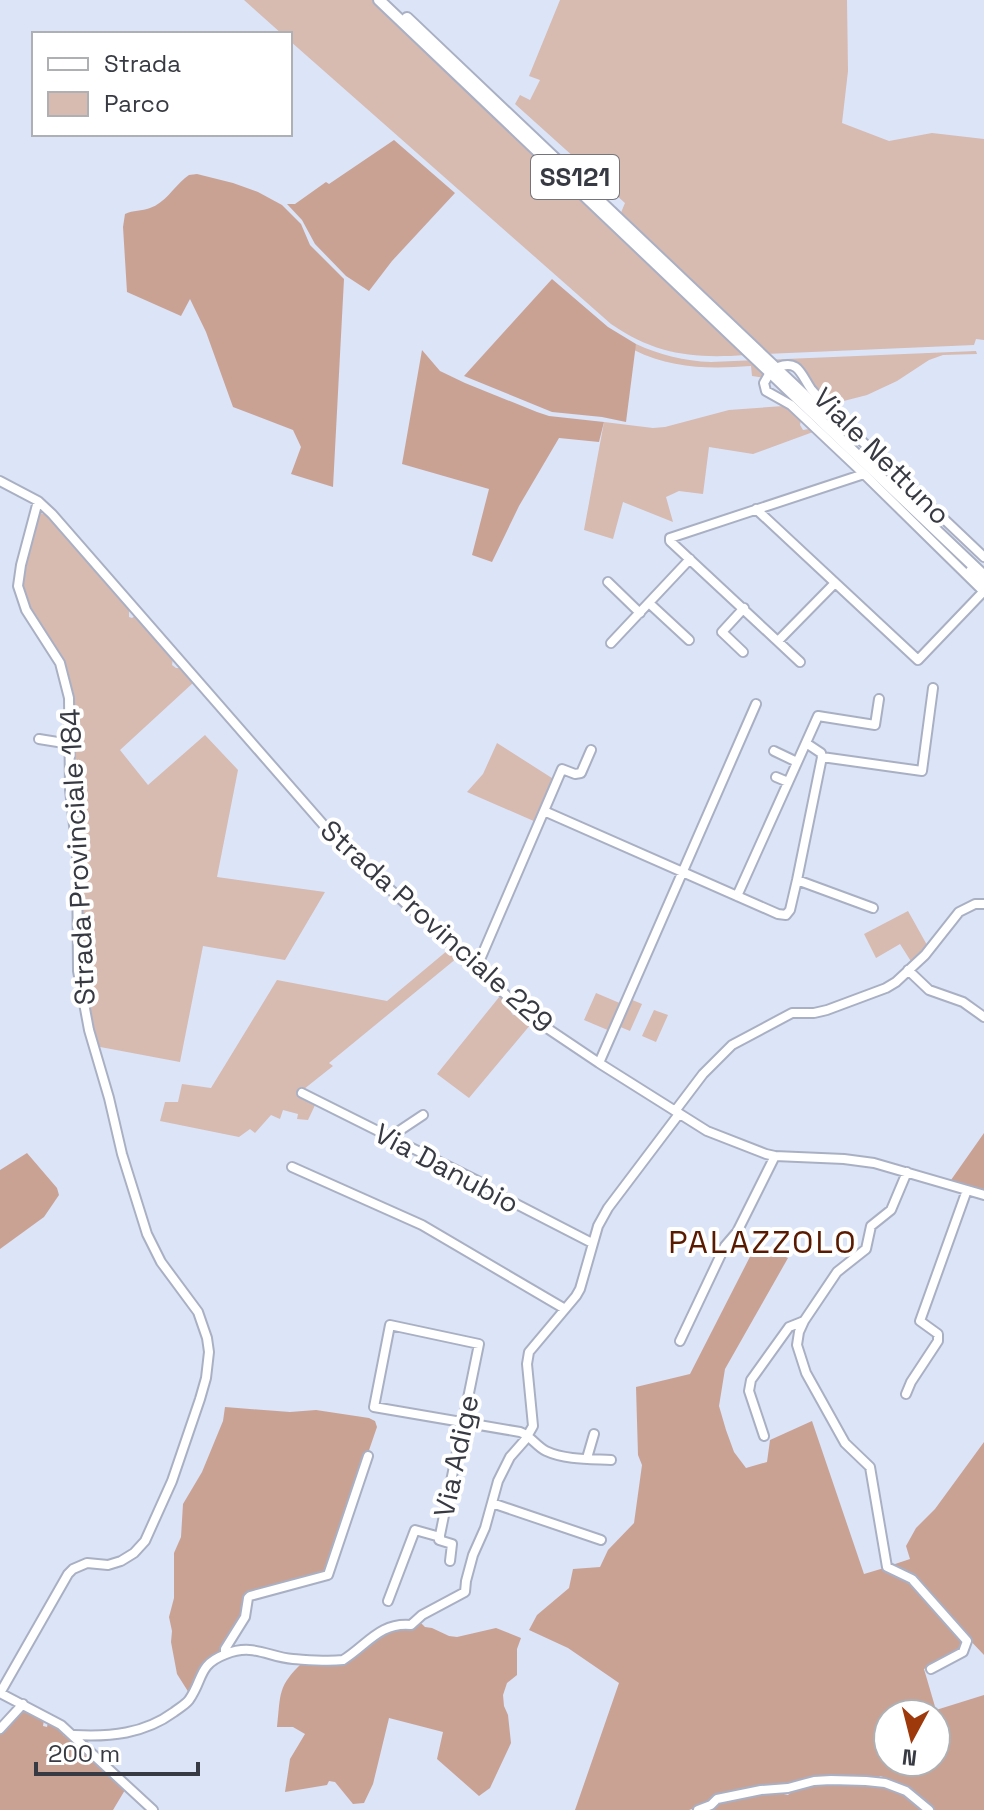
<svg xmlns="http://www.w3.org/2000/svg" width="984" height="1810" viewBox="0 0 984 1810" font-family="'Space Grotesk',sans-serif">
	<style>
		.green { fill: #d7bab0 }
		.forest { fill: #c9a294; fill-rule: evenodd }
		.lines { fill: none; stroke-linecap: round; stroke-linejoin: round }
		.minor-casing { stroke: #aab0c4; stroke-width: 12 }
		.major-casing { stroke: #aab0c4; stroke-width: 14 }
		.minor { stroke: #fff; stroke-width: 8 }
		.major { stroke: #fff; stroke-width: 10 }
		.labels { text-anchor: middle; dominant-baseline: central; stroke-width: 8; stroke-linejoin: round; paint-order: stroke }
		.shield { fill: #fff; stroke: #74757b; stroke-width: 2 }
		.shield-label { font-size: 26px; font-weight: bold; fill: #383a43 }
		.street-label { font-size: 28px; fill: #383a43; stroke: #fff }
		.quarter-label { font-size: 32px; letter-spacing: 2px; fill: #5a1a00; stroke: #fff }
	</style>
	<rect width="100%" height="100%" fill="#dce4f8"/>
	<path class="green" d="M244,0H373L745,355C693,359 654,354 611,324L290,41V34H282Z
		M560,0H847L848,71L842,123L889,141L932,133L984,139V340L976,339L974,345L765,354L620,215L625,203L515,104L520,95L530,100L540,80L529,76Z
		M636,344C660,355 684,361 711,362L976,351L977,354L943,355L929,360L897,381L867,395L832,404L812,384L795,363L766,375L765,378L752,376L751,366C711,369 672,369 634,350Z
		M784,406L801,420L800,425L803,430L809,429L813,432L753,454L709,447L703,494L679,491L666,497L673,522L623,502L613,539L584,530L604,422L653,428L665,427L729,410Z
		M41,513L50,517L129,608V617L132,618L135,616L173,658L172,665L176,668H181L194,682L120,750L148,785L205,735L238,770L217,877L325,892L285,960L203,946L180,1062L95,1046L82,982L80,885L85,882L84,877L80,872L73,773L77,764L73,760V710L71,695L28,608L21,587L23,566L39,514Z
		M497,743L555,780L536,822L467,792L483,774Z
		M908,911L927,945L912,963L900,944L876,958L864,934Z
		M448,950L457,958L329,1063L333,1066L299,1093L316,1103L308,1120L297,1119L298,1114L283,1110L280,1119L271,1115L255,1133L250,1129L239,1137L160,1121L165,1102H178L182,1084L211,1088L277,980L387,1001Z
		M596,993L622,1004L610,1031L584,1020Z
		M500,996L511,1006V1012L513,1015H521L531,1024L469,1098L437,1074Z
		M630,999L642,1004L630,1031L618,1026Z
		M654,1010L668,1015L656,1042L642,1036Z"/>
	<path class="forest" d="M394,140L455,193L392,261L369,291L346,276L315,244L302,220L287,204H295L326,182L329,184Z
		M197,174L233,183L258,192L282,205L301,224L310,245L344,279L333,487L291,474L301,447L293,430L233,407L206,332L190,299L181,316L127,292L123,227L125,214C133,210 142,211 150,208C165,203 173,188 185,178L189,175Z
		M552,279L608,327L636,344L626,422L602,417L552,412L464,376Z
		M422,350L440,371L465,383L537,412L549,416L604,422L599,442L559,438L519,506L492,562L472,555L489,489L402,464Z
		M984,1133V1190L951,1180Z
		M27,1153L57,1188L59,1195L44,1217L0,1249V1170Z
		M757,1243L788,1258L725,1369L719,1406L726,1430L734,1452L746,1468L767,1462L770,1440L812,1421L864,1574L884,1568L908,1580L964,1640L962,1649L924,1669L936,1710L984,1695V1810H931L914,1792L884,1779L883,1777L880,1776L877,1780L859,1778L713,1796L711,1802L689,1810H575L619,1683L568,1648L529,1630L537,1615L569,1588L573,1569L600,1567L608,1550L634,1523L642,1465L638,1455L636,1387L690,1374ZM888,1714H936V1762H888Z
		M225,1407L290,1412L316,1410L369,1418L375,1421L377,1427L327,1572L248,1593C243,1614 235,1634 222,1652C210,1669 199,1672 189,1693L177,1674L171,1642L172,1631L169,1617L174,1598V1553L181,1537L183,1504L202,1472L223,1421Z
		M984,1442V1655L929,1597L889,1566L910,1559L906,1546L916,1528L935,1509Z
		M419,1621L425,1627L432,1628L449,1636L457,1637L496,1628L521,1638L517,1649V1675L507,1683L503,1695L504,1706L508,1715L511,1743L490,1788L479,1796L437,1759L443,1732L389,1718L373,1784L364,1803L353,1804L335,1782L329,1781L327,1785L285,1792L290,1759L305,1734L293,1727H277C281,1693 277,1687 303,1662H342L377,1634Z
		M22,1709L44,1720L43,1726L47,1727L48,1722L64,1731L63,1735L67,1737L69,1736L125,1790L113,1810H0V1733Z
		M816,1783L881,1784L905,1793L926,1810H706L717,1801L775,1792L788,1795L796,1787Z"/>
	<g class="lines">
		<defs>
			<path id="minor" d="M778,367C799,359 801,375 811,389C817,396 823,402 828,409L984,557
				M768,376L764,383L766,391L791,405L864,474L981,589
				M0,481L38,501L52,514L328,830L382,882L529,1016L599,1063L707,1131L766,1154L775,1156L844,1159L874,1163L984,1195
				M756,509L918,660L983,592
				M608,582L640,613
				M649,603L689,640
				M778,641L835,583
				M611,643L690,559
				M743,652L722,632L744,608
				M800,662L670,541V538L864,474
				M39,739L70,744
				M774,751L797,762
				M822,757L922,771L933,688
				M776,777L788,782
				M544,811L778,914L786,915L790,910L797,880L822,757L821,753L806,743
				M797,880L873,908
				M737,896L818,716L875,725L879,699
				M476,969L562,769L575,774L581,773L591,750
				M908,970L929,990L963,1002L984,1017
				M599,1063L756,704
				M302,1093L480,1182L491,1191L592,1243
				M675,1111L703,1074L732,1045L792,1013H814L827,1010L886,988L896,982L925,955L959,912L975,904H984
				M390,1137L423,1115
				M292,1167L422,1225L565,1309
				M804,1321L799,1332L797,1345L806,1373L845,1443L870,1467L887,1567L912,1579L967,1641L963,1652L931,1669
				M680,1341L725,1246L737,1232L775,1156
				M906,1394L911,1382L938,1341V1334L920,1321L967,1190
				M764,1436L749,1391L751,1380L789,1327L804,1321L837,1272L866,1249L871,1226L891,1210L907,1172
				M587,1458L594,1434
				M492,1503L601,1540
				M450,1561L452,1544L439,1540L479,1344L390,1325L374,1407L520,1432C531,1436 536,1446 546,1451C565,1460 591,1459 611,1460
				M388,1601L415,1530L440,1537
				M225,1654V1649L245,1617L248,1598L250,1596L328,1575L368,1456
				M0,1693L68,1574L73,1569L87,1563L108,1565L121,1561L134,1553L145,1541L172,1481L200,1399L206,1378L209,1352L207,1338L198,1312L161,1262L147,1234L122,1154L109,1098L89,1030L78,971L77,852L70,790L69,698L60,663L26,610L18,586L21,565L38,501
				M0,1693L61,1725L153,1810
				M0,1729L23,1704
				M74,1735C110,1737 144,1734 174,1712C179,1708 185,1705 189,1700C204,1679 197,1665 226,1654C253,1643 268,1657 293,1659C309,1660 326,1662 343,1660C367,1645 380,1622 411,1625L422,1615L465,1592L466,1581L473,1555L485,1528L498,1481L510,1457L525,1440L533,1426L527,1364L529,1352L576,1296L580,1289L598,1226L608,1208L679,1114
				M698,1810L711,1805L717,1799L761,1790L788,1788L814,1781L831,1780L866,1781L885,1783L906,1791L929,1810"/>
			<path id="major" d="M379,0L984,576
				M407,18L822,412
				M971,571L976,576L984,592"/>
		</defs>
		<use href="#minor" class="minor-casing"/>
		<use href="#major" class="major-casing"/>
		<use href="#minor" class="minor"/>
		<use href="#major" class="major"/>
	</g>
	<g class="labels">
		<rect class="shield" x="531" y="155" width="88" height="44" rx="6"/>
		<g class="shield-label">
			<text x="575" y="177">SS121</text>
		</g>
		<g class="street-label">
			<text transform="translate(882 456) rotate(45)">Viale Nettuno</text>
			<text transform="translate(77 857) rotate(-93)">Strada Provinciale 184</text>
			<text transform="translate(437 926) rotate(42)">Strada Provinciale 229</text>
			<text transform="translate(447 1168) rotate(28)">Via Danubio</text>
			<text transform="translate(456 1456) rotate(-78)">Via Adige</text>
		</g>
		<g class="quarter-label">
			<text x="763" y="1242">PALAZZOLO</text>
		</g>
	</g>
	<rect x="32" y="32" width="260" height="104" fill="#ffffff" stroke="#afb0b4" stroke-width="2"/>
	<rect x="48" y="58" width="40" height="12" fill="#ffffff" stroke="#afb0b4" stroke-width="2"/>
	<text x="104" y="72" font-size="24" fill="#383a43">Strada</text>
	<rect x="48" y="92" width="40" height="24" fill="#d7bab0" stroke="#afb0b4" stroke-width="2"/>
	<text x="104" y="112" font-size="24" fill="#383a43">Parco</text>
	<g transform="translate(912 1738) rotate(187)"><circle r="38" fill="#ffffff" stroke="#afb0b4" stroke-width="2"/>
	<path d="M0-6L14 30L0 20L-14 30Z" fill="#9e390c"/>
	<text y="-12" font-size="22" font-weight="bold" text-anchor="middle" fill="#383a43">N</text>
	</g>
	<path d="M36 1762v12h162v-12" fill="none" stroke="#383a43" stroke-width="4"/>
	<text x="48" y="1762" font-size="24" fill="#383a43" stroke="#ffffff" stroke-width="6" paint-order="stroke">200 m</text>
</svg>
